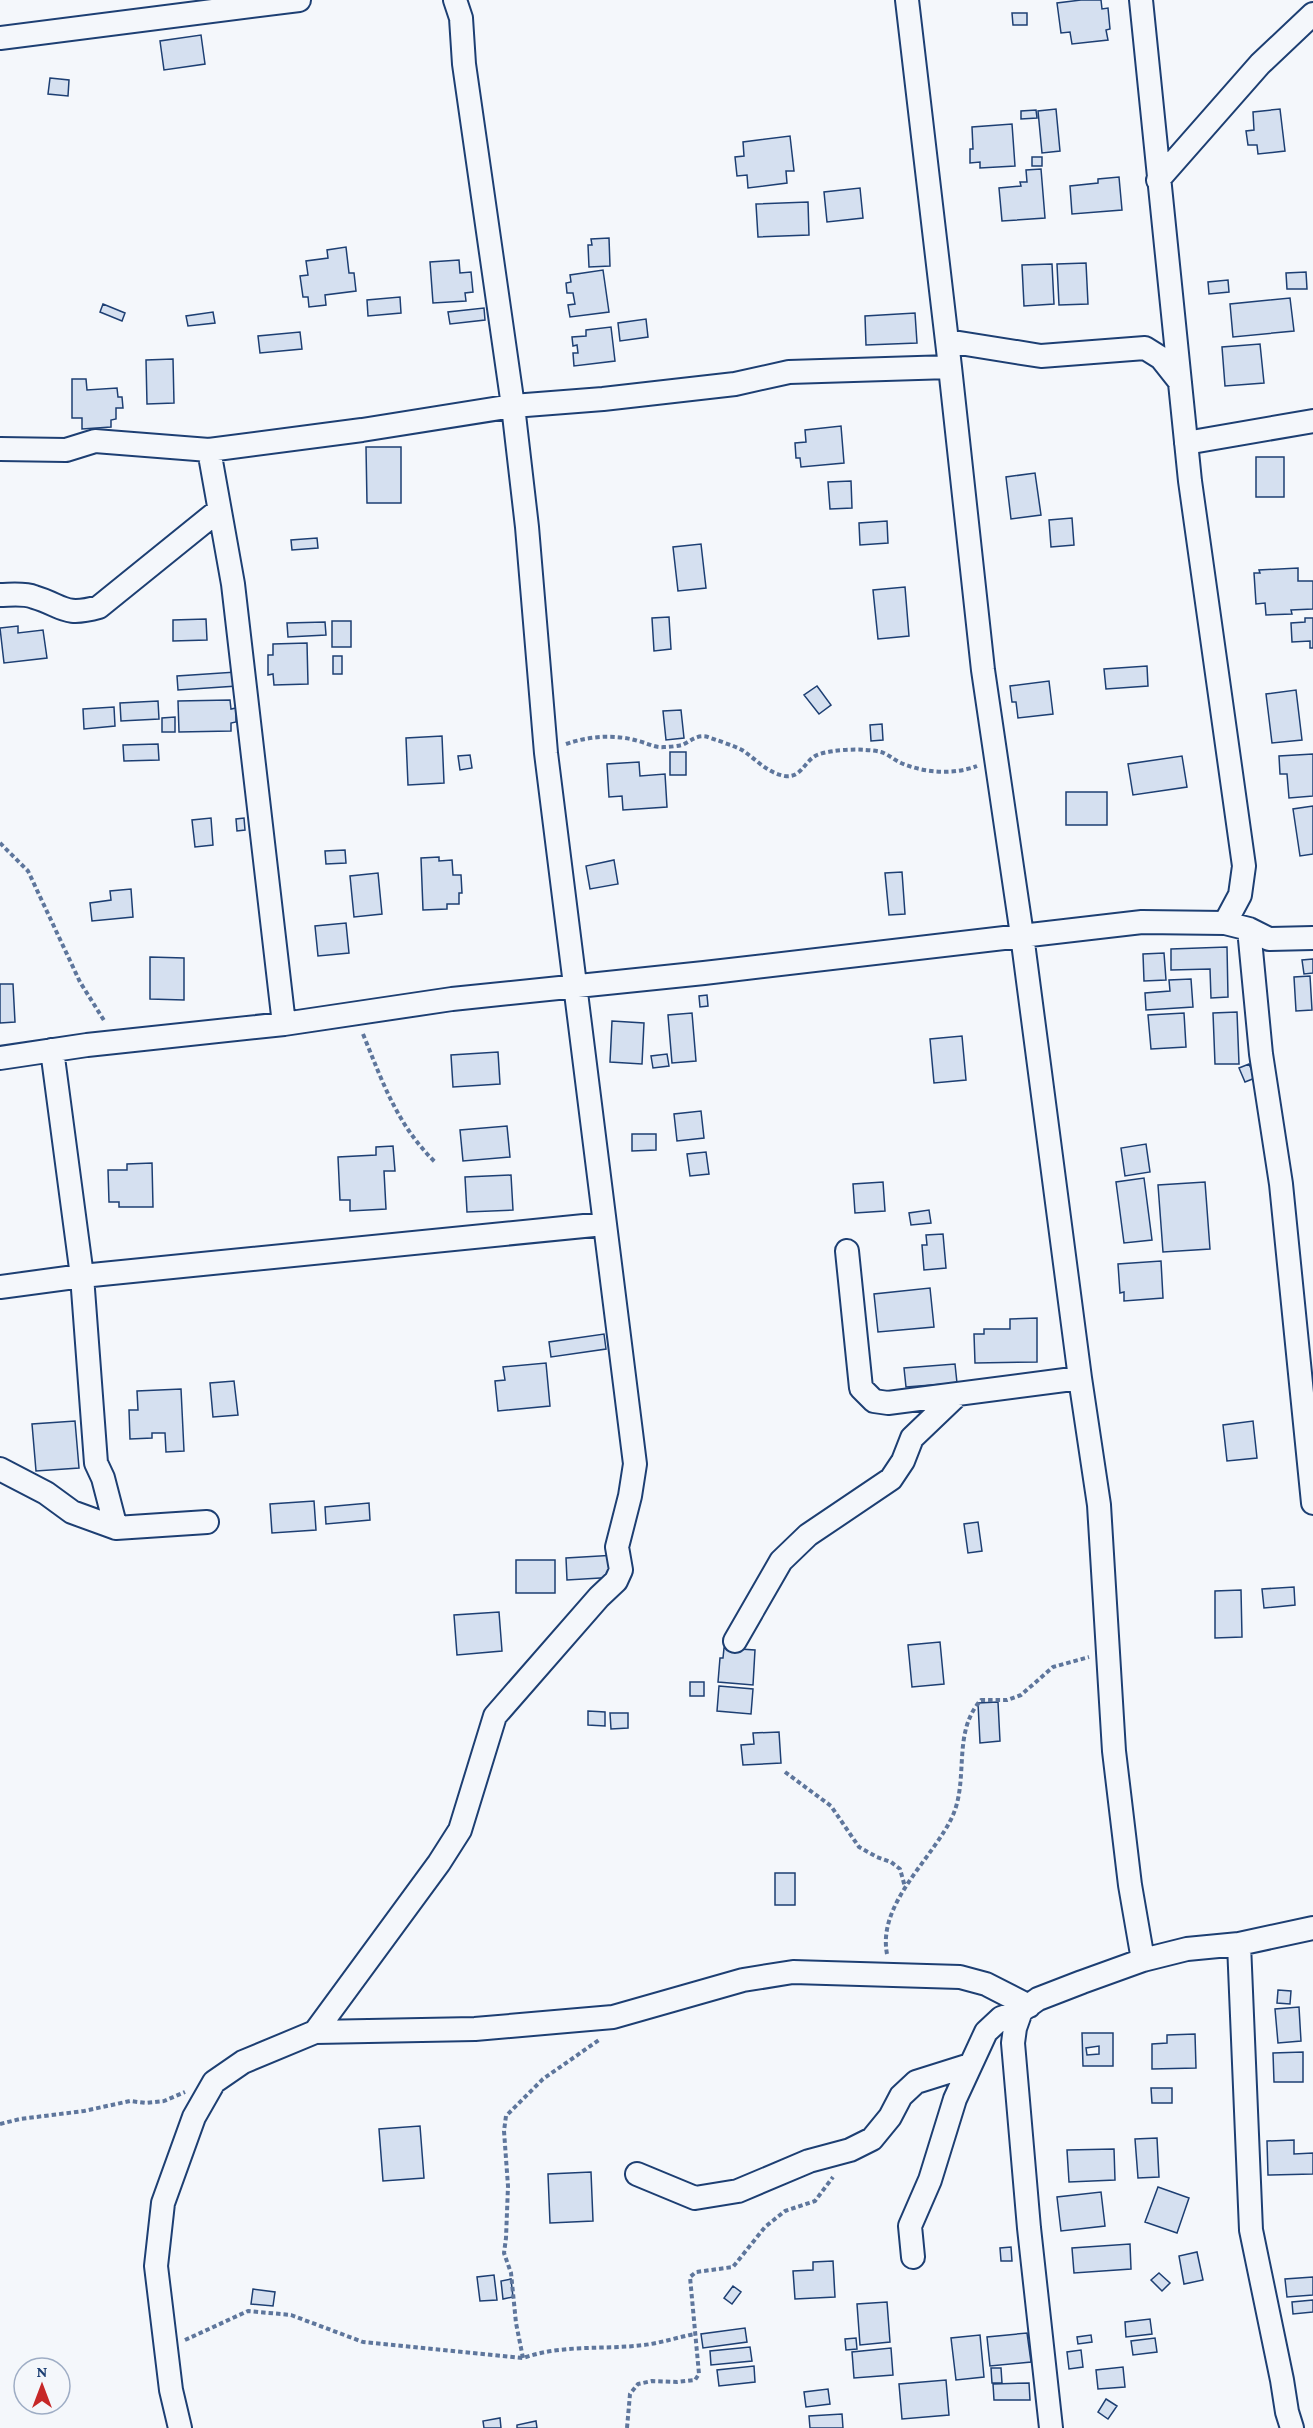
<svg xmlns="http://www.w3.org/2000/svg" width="1313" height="2428" viewBox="0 0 1313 2428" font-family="'Crimson Pro',serif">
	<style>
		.building { fill: #d5e0f0; stroke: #1d3f73; stroke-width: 1.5; fill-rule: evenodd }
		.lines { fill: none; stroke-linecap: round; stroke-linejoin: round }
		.minor-casing { stroke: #1d3f73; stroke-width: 26 }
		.path { stroke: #5e769c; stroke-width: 4; stroke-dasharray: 4.5 3; stroke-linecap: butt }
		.minor { stroke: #f4f7fb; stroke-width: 22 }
	</style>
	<rect width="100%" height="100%" fill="#f4f7fb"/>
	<path class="building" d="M1081,0H1101L1102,9L1108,8L1110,29L1106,30L1108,40L1072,44L1070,32L1061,33L1057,3Z
		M1012,13H1027V25H1013Z
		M201,35L205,64L164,70L160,41Z
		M50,78L69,80L68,96L48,94Z
		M1056,109L1060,151L1042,153L1038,111Z
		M1280,109L1285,151L1258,154L1257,145H1248L1246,131L1254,130L1253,112Z
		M1036,110L1037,118L1021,119V111Z
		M1012,124L1015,166L980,168V162L970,163V149H973L972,127Z
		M790,136L794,171H786L787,183L748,188L747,175L737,176L735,157L744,156L743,142Z
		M1032,157H1042V166H1032Z
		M1041,169L1045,218L1002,221L999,188L1021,186L1020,182H1027L1026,170Z
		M1119,177L1122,210L1072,214L1070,186L1098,183V179Z
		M860,188L863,218L827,222L824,192Z
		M808,202L809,235L758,237L756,204Z
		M609,238L610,266L589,267L588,245H592L591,239Z
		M346,247L349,273H354L356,291L325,295L326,305L309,307L308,297H303L300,276L308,275L306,261L328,258L327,250Z
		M459,260L460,273L471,272L473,292L465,293L466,301L433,303L430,262Z
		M1086,263L1088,304L1059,305L1057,264Z
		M1052,264L1054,304L1024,306L1022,265Z
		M603,270L609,312L570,317L568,305L575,304L573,293H567L566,283L571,282L570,275Z
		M1306,272L1307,289H1287L1286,273Z
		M1228,280L1229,292L1209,294L1208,282Z
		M400,297L401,313L368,316L367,300Z
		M1290,298L1294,331L1233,337L1230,304Z
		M103,304L125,313L122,321L100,312Z
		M484,308L485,320L450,324L448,312Z
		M213,312L215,323L188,326L186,316Z
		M915,313L917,343L866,345L865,316Z
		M646,319L648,337L620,341L618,323Z
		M611,327L615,361L574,366L573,353H578L577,345L573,346L572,337L586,336V330Z
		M300,332L302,349L260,353L258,336Z
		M1260,344L1264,383L1225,386L1222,347Z
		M173,359L174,403L147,404L146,360Z
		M72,379H86L87,390L117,388L118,397H122L123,408H116V419L111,420V427L82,429V418H72Z
		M841,426L844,463L801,467L800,458H796L795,443L806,442L805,430Z
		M366,447H401V503H367Z
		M1256,457H1284V497H1256Z
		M1035,473L1041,515L1011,519L1006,477Z
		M851,481L852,508L830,509L828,482Z
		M1072,518L1074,545L1051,547L1049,520Z
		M887,521L888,543L860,545L859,523Z
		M317,538L318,548L292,550L291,540Z
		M701,544L706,588L678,591L673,547Z
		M1298,568V581H1313V609L1291,610L1292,614L1266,615L1265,603L1256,604L1254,573H1260L1259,570Z
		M905,587L909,636L878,639L873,590Z
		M669,617L671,649L654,651L652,618Z
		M1305,618H1313V648H1310V641L1292,642L1291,623L1305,622Z
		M206,619L207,640L173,641V620Z
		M332,621H351V647H332Z
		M325,622L326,635L288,637L287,623Z
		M18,626V633L43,630L47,658L4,663L0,628Z
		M307,643L308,684L274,685L273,674L268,675V655H273V644Z
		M333,656H342V674H333Z
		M1147,666L1148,686L1106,689L1104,669Z
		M236,672L237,686L178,690L177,676Z
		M1049,681L1053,714L1018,718L1016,702H1012L1010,686Z
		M817,686L831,705L819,714L804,695Z
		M1296,690L1302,740L1272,743L1266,694Z
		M230,700L231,709L236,708V722L231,723V731L179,732L178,701Z
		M158,701L159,719L121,721L120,703Z
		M114,707L115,726L84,729L83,709Z
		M681,710L684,738L666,740L663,711Z
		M175,717V732H162V718Z
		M882,724L883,740L871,741L870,725Z
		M442,736L444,783L408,785L406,738Z
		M158,744L159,760L124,761L123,745Z
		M670,752H686V775H670Z
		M1313,754V796L1289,798L1287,774H1280L1279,756Z
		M470,755L472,768L460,770L458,756Z
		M1182,756L1187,787L1133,795L1128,764Z
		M639,762L640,776L665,774L667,807L623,810L622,796L609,797L607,764Z
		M1066,792H1107V825H1066Z
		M1313,806V854L1300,856L1293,809Z
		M211,818L213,845L195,847L192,820Z
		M244,818L245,830L237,831L236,819Z
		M345,850L346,863L326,864L325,851Z
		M439,857V861L452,860L453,875H461L462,893H459V904H447V909L423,910L421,858Z
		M614,860L618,884L590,889L586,866Z
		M902,872L905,914L889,915L885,873Z
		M378,873L382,914L354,917L350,876Z
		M131,889L133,917L92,921L90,903L111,900L110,891Z
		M346,923L349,953L318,956L315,926Z
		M1227,947L1228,997L1211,998L1210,969L1171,970V949Z
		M1164,953L1166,980L1144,981L1143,954Z
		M150,957L184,958V1000L150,999Z
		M1313,959V973L1304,974L1302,960Z
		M1310,976L1312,1010L1296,1011L1294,977Z
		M1191,979L1193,1007L1146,1010L1145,993L1170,991L1169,980Z
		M0,984H13L15,1022L0,1023Z
		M707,995L708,1006L700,1007L699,996Z
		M1237,1012L1239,1064H1215L1213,1013Z
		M692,1013L696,1061L672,1063L668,1015Z
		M1184,1013L1186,1047L1151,1049L1148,1015Z
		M612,1021L644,1023L642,1064L610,1062Z
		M962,1036L966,1080L934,1083L930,1039Z
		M498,1052L500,1084L453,1087L451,1055Z
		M667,1054L669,1066L653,1068L651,1056Z
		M1249,1064L1255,1078L1245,1082L1239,1068Z
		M701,1111L704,1138L677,1141L674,1114Z
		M507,1126L510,1157L463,1161L460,1130Z
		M632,1134H656V1150L632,1151Z
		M1146,1144L1150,1172L1125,1176L1121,1148Z
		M393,1146L395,1171H384L386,1209L350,1211V1200H340L338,1157L376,1155V1147Z
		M706,1152L709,1174L690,1176L687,1154Z
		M152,1163L153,1207H119V1202H109L108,1170H127V1164Z
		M511,1175L513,1210L467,1212L465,1177Z
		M1144,1178L1152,1240L1124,1243L1116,1182Z
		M883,1182L885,1211L855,1213L853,1184Z
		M1205,1182L1210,1249L1163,1252L1158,1185Z
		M929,1210L931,1223L911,1225L909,1213Z
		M943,1234L946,1268L924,1270L922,1245H927L926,1235Z
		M1161,1261L1163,1298L1124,1301V1292L1120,1293L1118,1264Z
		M930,1288L934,1327L878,1332L874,1294Z
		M1037,1318V1362L975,1363L974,1334H984V1329H1010V1319Z
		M604,1334L606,1349L551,1357L549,1342Z
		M546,1363L550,1406L498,1411L495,1381L505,1380L503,1367Z
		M955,1364L957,1383L906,1387L904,1368Z
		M234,1381L238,1415L213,1417L210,1383Z
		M181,1389L184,1451L166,1452L165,1433H152V1438L130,1439L129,1410H138L137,1391Z
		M75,1421L79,1468L36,1471L32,1424Z
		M1253,1421L1257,1458L1227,1461L1223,1425Z
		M314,1501L316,1530L272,1533L270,1504Z
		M369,1503L370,1520L326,1524L325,1507Z
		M978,1522L982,1551L968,1553L964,1524Z
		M616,1555L617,1577L567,1580L566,1558Z
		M516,1560H555V1593H516Z
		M1294,1587L1295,1605L1264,1608L1262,1589Z
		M1241,1590L1242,1637L1215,1638V1591Z
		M499,1612L502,1651L457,1655L454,1615Z
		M940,1642L944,1684L912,1687L908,1645Z
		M724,1648L755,1650L753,1685L718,1682L720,1658H723Z
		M690,1682H704V1696H690Z
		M719,1686L753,1689L751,1714L717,1711Z
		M998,1702L1000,1741L980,1743L978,1703Z
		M588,1711L605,1712V1726L588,1725Z
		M610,1713H628V1728L611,1729Z
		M779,1732L781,1763L743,1765L741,1745L754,1744L753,1733Z
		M775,1873H795V1905H775Z
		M1278,1990L1291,1991L1290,2004L1277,2003Z
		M1299,2007L1301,2041L1278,2043L1275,2009Z
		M1082,2033H1113V2066H1083ZM1099,2046V2054L1087,2055L1086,2048Z
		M1195,2034L1196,2068L1152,2069V2044L1167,2043V2035Z
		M1303,2052V2082H1274L1273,2053Z
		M1151,2088H1172V2103H1152Z
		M420,2126L424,2178L383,2181L379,2129Z
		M1157,2138L1159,2177L1138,2178L1135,2139Z
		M1294,2140V2154L1313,2153V2174L1268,2175L1267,2141Z
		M1114,2149L1115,2180L1069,2182L1067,2150Z
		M591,2172L593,2221L550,2223L548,2174Z
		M1158,2187L1189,2198L1177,2233L1145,2222Z
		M1101,2192L1105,2226L1061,2231L1057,2197Z
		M1130,2244L1131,2269L1074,2273L1072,2248Z
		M1011,2247L1012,2261H1001L1000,2248Z
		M1197,2252L1203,2280L1184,2284L1179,2256Z
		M833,2261L835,2297L795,2299L793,2271L813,2270V2262Z
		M1159,2273L1170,2283L1162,2291L1151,2280Z
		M494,2275L497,2300L480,2301L477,2277Z
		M1313,2277V2295L1287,2297L1285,2279Z
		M511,2279L513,2297L503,2299L501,2281Z
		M733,2286L741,2292L732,2304L724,2298Z
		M253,2289L275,2292L273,2306L251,2304Z
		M1313,2300V2312L1293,2314L1292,2302Z
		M887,2302L890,2342L860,2345L857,2304Z
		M1150,2319L1152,2334L1126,2337L1125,2322Z
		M745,2328L747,2342L703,2348L701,2334Z
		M1027,2333L1031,2362L990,2366L987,2337Z
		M980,2335L984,2377L956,2380L951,2338Z
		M1091,2335L1092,2342L1078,2344L1077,2337Z
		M856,2338L857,2349L846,2350L845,2339Z
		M1155,2338L1157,2352L1133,2355L1131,2341Z
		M750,2347L752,2361L711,2365L710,2351Z
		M891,2348L893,2375L854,2378L852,2352Z
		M1081,2350L1083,2367L1069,2369L1067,2352Z
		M754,2366L755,2382L719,2386L717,2370Z
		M1123,2367L1125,2387L1098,2389L1096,2370Z
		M991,2368H1001L1002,2383H992Z
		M946,2380L949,2415L902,2419L899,2384Z
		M1029,2383L1030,2400H994L993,2384Z
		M828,2389L830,2404L806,2407L804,2392Z
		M1106,2399L1117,2406L1108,2419L1098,2412Z
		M842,2414L843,2428H810L809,2416Z
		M500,2418L501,2428H484L483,2421Z
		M536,2421L537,2428H517V2425Z"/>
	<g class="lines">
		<defs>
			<path id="minor" d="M907,0L950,367L983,670L1022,935L1080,1378L1099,1505L1114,1751L1130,1885L1143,1960
				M1141,0L1190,481L1244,866L1240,895L1225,923
				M0,38L299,0
				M1158,180L1260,64L1313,14
				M947,341L1041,356L1145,348L1161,358L1180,382
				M1186,443L1313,421
				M0,449L66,450L95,441L209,450
				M0,595C10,595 24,593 34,597C64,606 63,617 99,607L219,510
				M1249,929L1261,1054L1281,1184L1313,1503
				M284,1024L233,584L209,450L362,430L513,406L603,399L735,384L789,372L950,367
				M52,1050L82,1276L96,1463L103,1478L116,1528
				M0,1058L87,1045L284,1024L452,999L704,973L1142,922L1225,923L1249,929L1269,939L1313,938
				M847,1251L861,1388L874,1401L888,1403L1080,1378
				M0,1287L82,1276L604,1224
				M0,1469L46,1493L72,1512L116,1528L207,1522
				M735,1641L781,1561L808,1535L891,1479L903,1461L912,1438L958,1394
				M1239,1944L1251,2230L1282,2380L1287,2412L1292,2428
				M315,2032L475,2029L613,2017L743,1980L793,1972L960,1977L986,1984L1029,2006
				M637,2174L695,2198L738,2191L809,2161L850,2150L872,2139L890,2117L901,2096L916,2082L970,2065
				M913,2257L910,2226L930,2180L955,2099L986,2032L1001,2018L1021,2011
				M180,2428L171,2390L156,2266L163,2203L194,2117L214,2082L243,2062L315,2032L439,1863L460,1830L495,1716L599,1597L616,1581L621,1570L617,1547L630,1496L635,1464L546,753L527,527L513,406L464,64L461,18L455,0
				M1051,2428L1029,2228L1013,2043L1015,2028L1021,2011L1038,1999L1082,1982L1143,1960L1187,1949L1239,1944L1313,1928"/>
		</defs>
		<use href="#minor" class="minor-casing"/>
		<path class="path" d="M566,744C589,736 615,734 638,741C647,743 655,748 664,747C670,747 677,746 682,745C691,741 697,734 708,737C716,740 735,746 742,750C756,759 767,773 785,776C802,778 804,761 817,755C832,749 865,748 881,752C888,754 894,760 901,763C924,773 954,775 977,766
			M0,843L28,871L80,982L105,1022
			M363,1034C383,1083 397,1125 436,1163
			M785,1772L831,1806L859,1847L877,1857L891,1862L900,1869L905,1887
			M887,1954C877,1903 934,1858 953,1815C969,1778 952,1732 981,1700H1007L1021,1695L1053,1667L1089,1657
			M0,2124L20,2119L84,2111L130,2101L146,2103L164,2101L185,2092
			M185,2340L248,2311L291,2315L363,2342L523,2358C563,2344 603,2350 644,2345C661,2343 678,2337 695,2334
			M523,2358L516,2323L511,2273L504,2253L506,2238L508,2186L504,2131L506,2116L543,2079L599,2040
			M627,2428L630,2394L638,2384L652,2381L677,2382L695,2380L699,2374L690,2277L696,2272L733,2267L765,2227L785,2211L815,2201L833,2177"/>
		<use href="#minor" class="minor"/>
	</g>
	<g transform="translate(42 2386)"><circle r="28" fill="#f4f7fb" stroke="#9eadc5" stroke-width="1.5"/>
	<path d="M0-4.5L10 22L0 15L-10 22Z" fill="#c62828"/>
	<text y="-9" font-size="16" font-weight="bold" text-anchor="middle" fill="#1d3f73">N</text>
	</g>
</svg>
